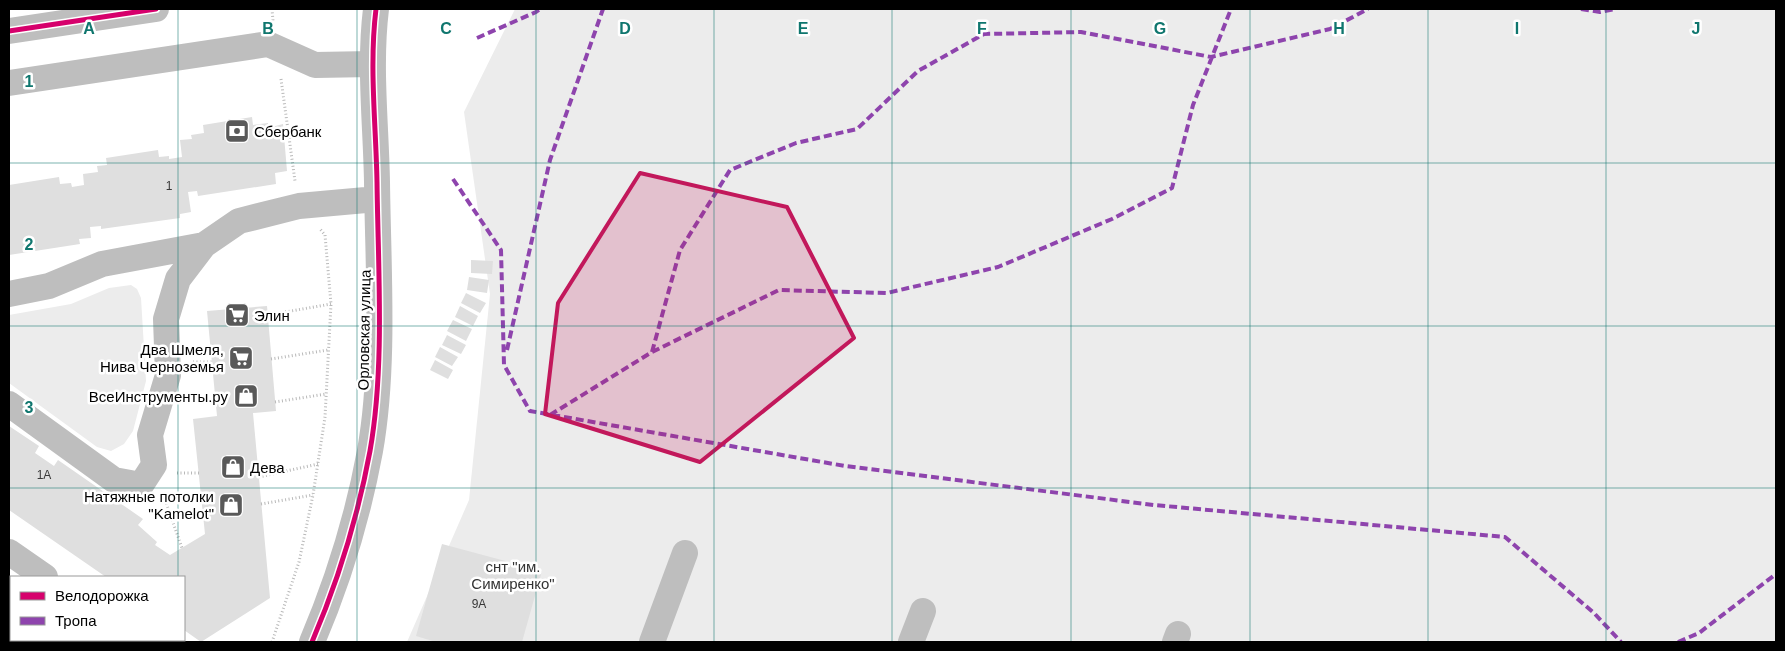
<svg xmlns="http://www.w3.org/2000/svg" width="1785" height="651" viewBox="0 0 1785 651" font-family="Arial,sans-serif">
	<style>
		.green { fill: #ececec }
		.building { fill: #dfdfdf }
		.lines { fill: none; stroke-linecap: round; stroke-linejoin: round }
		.path { stroke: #b9b9b9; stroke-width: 3; stroke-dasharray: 1 2.5; stroke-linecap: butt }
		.minor { stroke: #bebebe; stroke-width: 26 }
		.quiet { stroke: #8e44ad; stroke-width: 4; stroke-dasharray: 8 4; stroke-linecap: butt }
		.cycleway-casing { stroke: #fff; stroke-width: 8 }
		.cycleway { stroke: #d6006c; stroke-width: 5 }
		.marked { fill: #c2185b; fill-opacity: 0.2; stroke: #c2185b; stroke-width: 4; stroke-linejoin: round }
		.grid { fill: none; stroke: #0f766e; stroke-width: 1; stroke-opacity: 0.55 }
		.labels { text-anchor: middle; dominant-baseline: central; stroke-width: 5; stroke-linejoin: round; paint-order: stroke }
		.number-label { font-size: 12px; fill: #383838 }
		.poi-label { font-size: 15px; fill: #000; stroke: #fff; text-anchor: start }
		.street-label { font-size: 15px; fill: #000; stroke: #fff }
		.park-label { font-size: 15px; fill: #333; stroke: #fff }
		.grid-label { font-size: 16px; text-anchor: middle; font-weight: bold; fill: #0f766e; stroke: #fff; stroke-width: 5; stroke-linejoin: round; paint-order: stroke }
	</style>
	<rect width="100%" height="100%" fill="#fff"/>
	<path class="green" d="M515,9H1776V642H407L469,500L490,294L464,112Z
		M131,285L137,289L141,298L146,381L133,431L124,444L111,451L97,447L9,383V315L71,304L109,288Z"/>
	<path class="building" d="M252,117L253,125L268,123V128L283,124L287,171L275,173L276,184L198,196L197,191L188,192L191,212L180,214V218L101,229V226L90,227L91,238L79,239L80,244L9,255V185L59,177L60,184L71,183L72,187L84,185L83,174L98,172L97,166L107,165L106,158L158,150L159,157L169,156V159L182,157L180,140L192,139L191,135L204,133L203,125Z
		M471,260L493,261L492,274L471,273Z
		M469,277L489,280L487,293L467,290Z
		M466,293L486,303L480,313L461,303Z
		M267,306L276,411L253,413L270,598L201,642L184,630V577H106L9,510V426L39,446L35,453L54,466L58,460L143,519L138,525L157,542L155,545L170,555L205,534L193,419L217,416L207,311Z
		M460,306L478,316L473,326L455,317Z
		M453,320L472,329L466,341L447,331Z
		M447,335L466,345L461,354L442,345Z
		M440,347L458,357L452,366L435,357Z
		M435,360L453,370L448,379L430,370Z
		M442,544L542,571L522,642H436L416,636Z"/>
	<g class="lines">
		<path class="path" d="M272,9L273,21
			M281,79L295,181
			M268,315L331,304
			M271,359L328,350
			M193,362H212
			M275,402L326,394
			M177,473H199
			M259,477L318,464
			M164,497L182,548
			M261,504L313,495
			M272,642L299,562L313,495L325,417L331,304L325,235L320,229"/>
		<path class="minor" d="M9,31L156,9
			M9,83L268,44L315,65L372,64
			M9,294L49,286L102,264L204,245L239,221L299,206L377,199
			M9,404L114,480L141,485L154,465L150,435L168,375L166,319L178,279L204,245
			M9,552L45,577
			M135,640L139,642
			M312,642C338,581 358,516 370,451C385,366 378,268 377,182C376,125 369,66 376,9
			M652,642L685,553
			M911,642L923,611
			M1175,642L1178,634"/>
		<path class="quiet" d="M1581,9L1600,12L1616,9
			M477,38L536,12L540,9
			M453,179L501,250L504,365L530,411L845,466L1154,505L1505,537L1594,613L1621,642
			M507,350L550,160L603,9
			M652,352L680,250L730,170L796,143L857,129L918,71L984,34L1081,32L1211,57L1330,29L1368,9
			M550,415L652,352L779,290L887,293L998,267L1112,219L1172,188L1193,105L1231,9
			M1678,642L1699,633L1776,574"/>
		<defs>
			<path id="cycleway" d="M9,31L156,9
				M312,642C338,581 358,516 370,451C385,366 378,268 377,182C376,125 369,66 376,9"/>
		</defs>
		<use href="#cycleway" class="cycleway-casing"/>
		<use href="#cycleway" class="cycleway"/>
	</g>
	<path class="marked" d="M640,173L787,207L854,338L700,462L545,414L558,303Z"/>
	<path class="grid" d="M178,9V577M357,9V642M536,9V642M714,9V642M892,9V642M1071,9V642M1250,9V642M1428,9V642M1606,9V642M9,163H1776M9,326H1776M9,488H1776M178,640V642"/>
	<defs>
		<symbol id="bank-square" viewBox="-11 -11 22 22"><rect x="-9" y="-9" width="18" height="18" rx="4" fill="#595959" stroke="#fff"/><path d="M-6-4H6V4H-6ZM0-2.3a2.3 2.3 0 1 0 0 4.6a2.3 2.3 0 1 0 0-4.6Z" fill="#fff"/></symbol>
		<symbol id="supermarket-square" viewBox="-11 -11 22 22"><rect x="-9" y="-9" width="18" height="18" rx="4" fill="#595959" stroke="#fff"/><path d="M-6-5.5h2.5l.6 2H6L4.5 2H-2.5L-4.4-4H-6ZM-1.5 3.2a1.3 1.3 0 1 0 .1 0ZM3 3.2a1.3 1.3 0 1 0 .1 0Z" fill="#fff"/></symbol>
		<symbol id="shop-square" viewBox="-11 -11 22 22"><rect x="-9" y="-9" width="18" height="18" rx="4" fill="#595959" stroke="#fff"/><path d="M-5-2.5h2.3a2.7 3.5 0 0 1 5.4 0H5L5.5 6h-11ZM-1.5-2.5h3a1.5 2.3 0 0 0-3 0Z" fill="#fff"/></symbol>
	</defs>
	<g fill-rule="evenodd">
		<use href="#bank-square" x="223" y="117" width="28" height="28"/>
		<use href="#supermarket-square" x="223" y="301" width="28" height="28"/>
		<use href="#supermarket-square" x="227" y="344" width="28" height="28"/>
		<use href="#shop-square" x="232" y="382" width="28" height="28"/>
		<use href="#shop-square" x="219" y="453" width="28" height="28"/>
		<use href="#shop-square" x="217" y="491" width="28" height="28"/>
	</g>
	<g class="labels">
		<g class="number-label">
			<text x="169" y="186">1</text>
			<text x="44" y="475">1А</text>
			<text x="479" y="604">9А</text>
		</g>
		<g class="poi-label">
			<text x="254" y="131">Сбербанк</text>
			<text x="254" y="315">Элин</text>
			<text x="224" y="349" text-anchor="end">Два Шмеля,<tspan x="224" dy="17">Нива Черноземья</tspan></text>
			<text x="228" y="396" text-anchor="end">ВсеИнструменты.ру</text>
			<text x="250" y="467">Дева</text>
			<text x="214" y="496" text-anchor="end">Натяжные потолки<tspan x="214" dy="17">"Kamelot"</tspan></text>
		</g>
		<g class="street-label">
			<text transform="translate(364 330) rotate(-89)">Орловская улица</text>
		</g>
		<g class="park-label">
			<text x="513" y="566">снт "им.<tspan x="513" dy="17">Симиренко"</tspan></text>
		</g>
	</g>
	<g class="grid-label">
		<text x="89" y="34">A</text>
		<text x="268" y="34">B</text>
		<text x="446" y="34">C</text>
		<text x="625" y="34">D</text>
		<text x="803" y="34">E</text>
		<text x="982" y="34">F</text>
		<text x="1160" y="34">G</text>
		<text x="1339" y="34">H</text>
		<text x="1517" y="34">I</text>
		<text x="1696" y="34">J</text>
		<text x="29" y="87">1</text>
		<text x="29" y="250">2</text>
		<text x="29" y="413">3</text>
	</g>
	<rect width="1785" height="651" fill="none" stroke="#000000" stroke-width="20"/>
	<rect x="10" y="576" width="175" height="65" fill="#ffffff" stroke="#999999"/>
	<rect x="20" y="592" width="25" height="8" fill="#d6006c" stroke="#999999"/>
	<text x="55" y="601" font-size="15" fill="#000000">Велодорожка</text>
	<rect x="20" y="617" width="25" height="8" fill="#8e44ad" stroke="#999999"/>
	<text x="55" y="626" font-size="15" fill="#000000">Тропа</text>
</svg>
